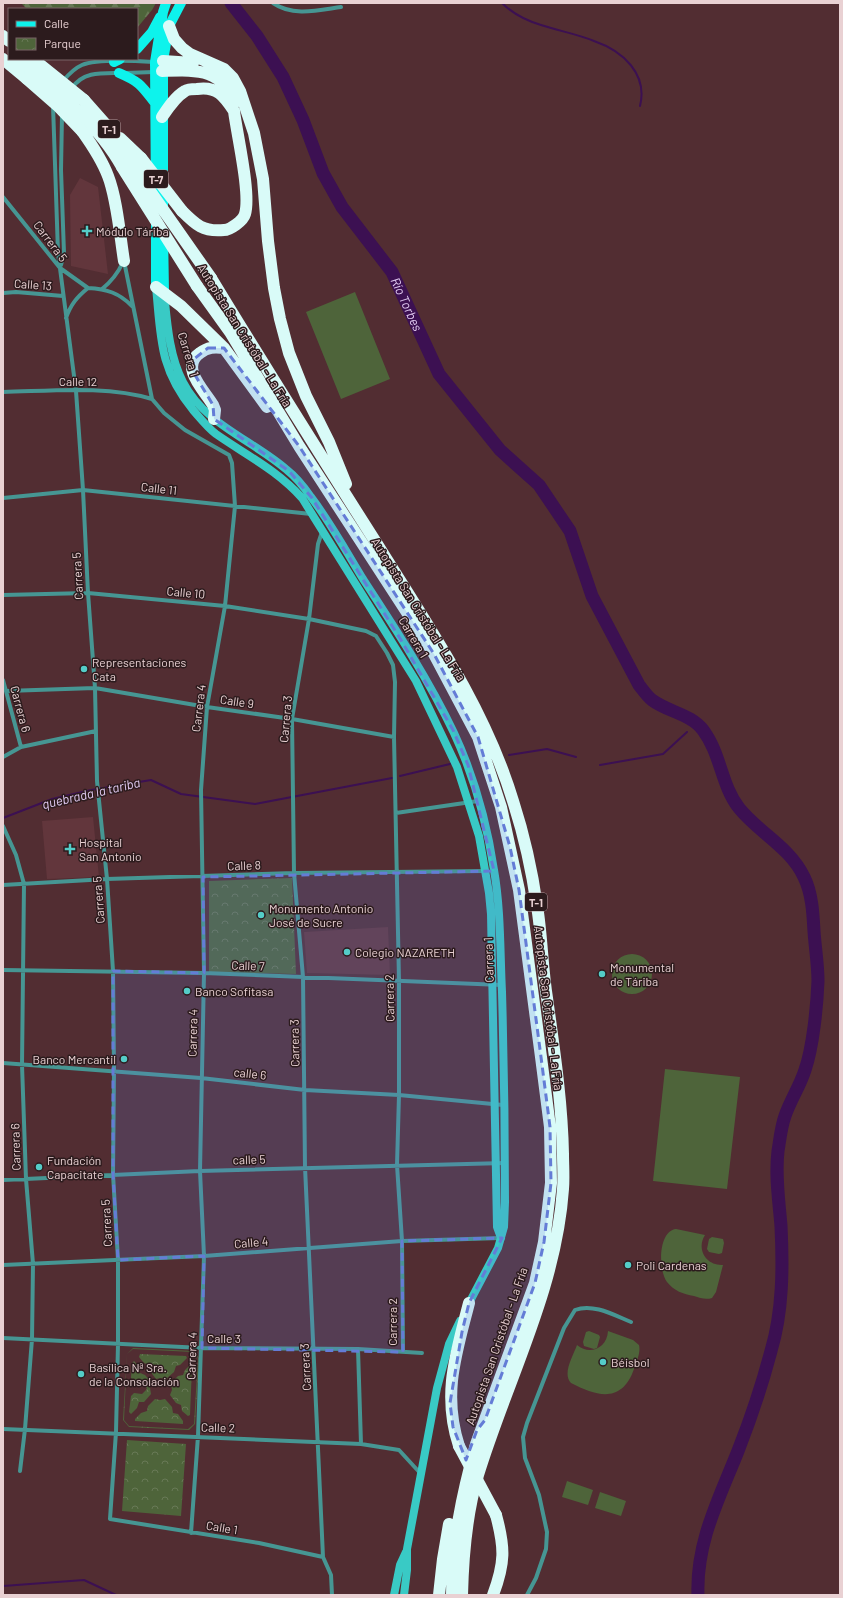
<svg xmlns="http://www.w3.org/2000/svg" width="843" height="1598" viewBox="0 0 843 1598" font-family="Barlow,sans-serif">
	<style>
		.built { fill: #62363c }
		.green { fill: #4e643a }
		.forest { fill: url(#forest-firs) }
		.park { fill: url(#park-crowns); fill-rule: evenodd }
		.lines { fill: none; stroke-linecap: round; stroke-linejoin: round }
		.stream { stroke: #3c1052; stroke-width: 2 }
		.river { stroke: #3c1052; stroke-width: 13 }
		.street { stroke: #469693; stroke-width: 4 }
		.secondary { stroke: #39cac5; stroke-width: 8 }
		.primary { stroke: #0df3ec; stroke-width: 10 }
		.highway { stroke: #d9fbf8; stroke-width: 12 }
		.highway-bridge { stroke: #d9fbf8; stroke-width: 12 }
		.marked { fill: #647cd6; fill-opacity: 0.2; stroke: #647cd6; stroke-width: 3; stroke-dasharray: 8 5; stroke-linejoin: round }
		.poi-dot { fill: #54cdc8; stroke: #2c1b1d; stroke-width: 1.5 }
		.labels { text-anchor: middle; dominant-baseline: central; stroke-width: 3; stroke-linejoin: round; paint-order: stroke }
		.shield { fill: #2c1b1d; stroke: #b09a9c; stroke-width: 1 }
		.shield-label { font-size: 11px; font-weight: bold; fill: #e9d1d3 }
		.poi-label { font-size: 12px; fill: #e9d1d3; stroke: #2c1b1d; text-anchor: start }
		.street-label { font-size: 12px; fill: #e9d1d3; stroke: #2c1b1d }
		.water-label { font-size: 13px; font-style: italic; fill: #e2cbf2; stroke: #2c1b1d }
	</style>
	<defs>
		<pattern id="forest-firs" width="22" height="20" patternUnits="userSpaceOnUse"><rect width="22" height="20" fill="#4e643a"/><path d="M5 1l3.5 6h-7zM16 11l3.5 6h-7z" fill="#687956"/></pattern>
		<pattern id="park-crowns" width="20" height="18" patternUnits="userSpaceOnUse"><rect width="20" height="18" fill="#4e643a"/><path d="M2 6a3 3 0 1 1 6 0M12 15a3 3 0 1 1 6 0" fill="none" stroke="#687956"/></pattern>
	</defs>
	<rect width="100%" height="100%" fill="#522d32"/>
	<path class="built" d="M80,178L98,187L108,274L71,266L70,195Z
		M93,817L99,877L47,879L42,821Z
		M388,927L390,975L307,973L304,932Z"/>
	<path class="green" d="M355,292L390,379L341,399L306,312Z
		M612 974a20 20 0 1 1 40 0a20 20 0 1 1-40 0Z
		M665,1069L740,1077L727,1189L653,1181Z
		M676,1229L705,1235C696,1249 706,1266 723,1265L716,1292L712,1298C706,1300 700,1298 694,1296C683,1294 674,1291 667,1282C658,1270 658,1231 676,1229Z
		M712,1237L723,1239L724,1243L722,1253L719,1254L709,1252L707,1249L709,1239Z
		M589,1331L599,1335L600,1337L597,1348L594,1349L584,1346L583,1342L586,1332Z
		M608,1331L633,1340L639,1345C641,1353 636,1362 634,1369C622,1403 598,1397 571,1383C562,1374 573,1356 577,1345C590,1356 607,1348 608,1331Z
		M567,1481L593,1490L588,1505L562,1497Z
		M600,1492L626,1501L621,1516L595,1508Z"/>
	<path class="forest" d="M21,3H156L152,10L137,28V9H27Z"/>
	<path class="park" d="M292,878L296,974L209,972V881Z
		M133,1348L193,1351L199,1358L195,1424L189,1430L129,1427L123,1420L127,1354ZM133,1349L193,1352L198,1358L194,1424L188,1429L129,1426L124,1420L127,1354Z
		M140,1354L186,1356L187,1358L180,1365L176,1366L174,1372L166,1379L161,1378L156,1379L150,1371L149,1365L144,1363L139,1357Z
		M134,1361L139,1367L140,1373L145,1375L152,1383L150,1388L151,1394L144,1402H139L137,1408L131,1414L129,1412L131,1396L134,1393L142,1394L147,1389L143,1382H135L131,1378L132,1363Z
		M190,1365L192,1366L190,1415L188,1416L182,1411L181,1405L176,1403L170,1395L172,1390L171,1383L178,1376L183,1375L185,1370Z
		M155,1399L160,1400L165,1399L172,1407L173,1413L178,1414L183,1421V1424L135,1421V1419L141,1413L147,1411L148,1406Z
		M127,1440L186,1444L181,1516L122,1511Z"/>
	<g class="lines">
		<path class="stream" d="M502,3C512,13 528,21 541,25C559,31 577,34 594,41C623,51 648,74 640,106
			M509,755L547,749L576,757
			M600,765L663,754L687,732
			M400,776L450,764
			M3,818L52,799L91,790L151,780L181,794L255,804L392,778
			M3,1586L84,1580L116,1595"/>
		<path class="river" id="s1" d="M231,3L257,36L283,77L303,120L323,173L342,207L392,272L439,374L500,450L539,485L570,531L592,596L639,685C643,690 647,696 652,700C668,712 691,714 703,730C721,754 721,785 739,808C759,833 790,847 804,877C812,893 813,913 814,931C815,947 818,964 818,981C817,1006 813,1047 805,1070C800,1086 790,1101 785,1116C781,1127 780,1139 778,1151C775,1176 779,1201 781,1226C783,1267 783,1311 771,1351C762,1385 751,1418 738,1451C719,1499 696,1542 698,1595"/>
		<path class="street" d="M273,3C293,17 319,10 341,7
			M125,73L154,72
			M63,81C68,75 75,68 82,65C96,59 138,61 154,62
			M72,88C83,72 100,73 118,73
			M53,105L58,253L76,391L83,490L88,593L95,688L97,781L107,879L113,971L114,1071L113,1174L118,1260V1344L116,1432L110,1519L259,1543L323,1557
			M3,197L60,268L88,288
			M124,261L152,399L164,413L185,430L229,455L232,463L235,506L225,606L207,707L201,790L204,973L200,1171L204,1256L198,1436L191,1533
			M61,265L64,253L61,170L62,115
			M88,288C107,289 119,293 132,306
			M102,289C112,281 118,273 123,262
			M3,293L16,292L63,296
			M66,318C71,304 77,297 88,288
			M3,392C50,391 107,385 152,399
			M3,498L83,490L311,514
			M322,532L318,544L309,619L292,719L294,873L303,977L305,1167L323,1557L331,1575L332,1595
			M3,595L88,593L225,606L309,619L366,631L376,636L387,653L393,665L395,682L394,737L399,981V1095L397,1165L402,1241L403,1352
			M3,680L21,747
			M6,691L95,688L207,707L292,719L394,737
			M3,757L21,747L96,731
			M396,813L478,801
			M3,826L16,855L24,884L22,1065L26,1179L33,1264L32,1339L25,1429L20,1471
			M3,885L107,879L294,873L486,871
			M3,970L204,973L502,985
			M3,1063L201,1078L305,1090L399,1095L503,1105
			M3,1180L200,1171L505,1163
			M3,1265L204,1256L402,1241L501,1238
			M3,1338L202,1348L358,1349L422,1353
			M358,1349L361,1444
			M3,1429L361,1444L399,1450L421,1474
			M527,1595L536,1578L546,1549L547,1532L539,1495L525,1458L523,1437L527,1423L564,1328L575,1310C593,1303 614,1315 631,1322"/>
		<path class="secondary" d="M156,287C161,338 159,368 193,410C200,418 208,428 216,434C246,455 277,470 302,498L416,681L457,767L479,836L489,893L491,914L497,1227L501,1238
			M164,292C167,322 169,355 183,382C205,425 253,440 287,470C296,477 304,487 311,497C330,522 346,551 363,579C395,628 429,680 454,733C474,776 487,823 494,870C501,910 500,952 502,992C504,1062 505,1132 505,1202L504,1227L498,1248L467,1307
			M394,1595L400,1565L406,1552
			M404,1595L407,1570V1549L437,1388L449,1344L460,1321"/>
		<path class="primary" d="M137,49L152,32L160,17
			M114,62L120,59
			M119,73C140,82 141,85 155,103
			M156,202L155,62L163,12L166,3
			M163,211V61L169,26L181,3
			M156,220V287
			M163,231L164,292"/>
		<path class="highway" d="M169,26L174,39L182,48L190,54L224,69L233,78L240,91L254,133L263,179L268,241L274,288L280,319L289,353L306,396L329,442L346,484
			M3,36L9,41
			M3,59L27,79
			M16,59L30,69
			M163,61L193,63
			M162,71C194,70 225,67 233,105
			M84,100L107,126L129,161
			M77,110C94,127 110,145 122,167
			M162,117C168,108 175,97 185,91C188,89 193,89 197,89C217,86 224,96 234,111C237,135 251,194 245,214C243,221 230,230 224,230C203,232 196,225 182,211
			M82,131C92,145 102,160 108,176C117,199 120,236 124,261
			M120,138L141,158
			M211,278C265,367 321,456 377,544C428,626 485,708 513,801C524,835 532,871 537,906C542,936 542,967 547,998C554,1049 562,1101 563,1154C563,1165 564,1178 563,1189C556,1290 507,1380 478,1475C466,1514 463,1555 462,1595
			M197,286L230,332L299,446L434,654L478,737L501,807L519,890L541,1057L550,1127L551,1183L544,1242L535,1283L476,1444C462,1495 452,1542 452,1595
			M156,287L181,306L224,348L267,407
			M214,419L215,410L213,405C205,391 179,367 200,353C208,347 214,347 224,348
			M459,1446C442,1394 456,1354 469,1303
			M439,1595L443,1559L449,1524
			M493,1595C505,1563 505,1548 496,1515"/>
		<path class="highway-bridge" d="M33,59L84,100
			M30,69L77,110
			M27,79L59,107L82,131
			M141,158L182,211
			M129,161L211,278
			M122,167L197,286
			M459,1446L496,1515"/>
	</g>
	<path class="marked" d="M208,348H224L299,446L434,654L478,737L510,847L519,890L541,1057L550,1127L551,1183L544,1242L535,1283L485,1420L477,1430L466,1460L453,1427L450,1403L462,1332L469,1303L502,1238L402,1241L403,1352L202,1348L204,1256L118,1260L113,1174V971L204,973L203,877L494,871L468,765L453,730L401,640L312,498L289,471L214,419L213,405L192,370L194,359Z"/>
	<g class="poi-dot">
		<path d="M85 225h4v4h4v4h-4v4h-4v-4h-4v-4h4z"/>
		<circle cx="84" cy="669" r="4"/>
		<path d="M68 843h4v4h4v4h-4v4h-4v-4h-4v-4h4z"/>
		<circle cx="261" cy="915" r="4"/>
		<circle cx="347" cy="952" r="4"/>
		<circle cx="602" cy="974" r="4"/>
		<circle cx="187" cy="991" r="4"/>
		<circle cx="124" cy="1059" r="4"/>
		<circle cx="39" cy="1167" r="4"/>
		<circle cx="628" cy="1265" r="4"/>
		<circle cx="603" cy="1362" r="4"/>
		<circle cx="81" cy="1374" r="4"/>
	</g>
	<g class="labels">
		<g class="shield">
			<rect x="98" y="120" width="22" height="18" rx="3"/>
			<rect x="144" y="170" width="24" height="18" rx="3"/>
			<rect x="525" y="893" width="22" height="18" rx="3"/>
		</g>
		<g class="shield-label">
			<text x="109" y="129">T-1</text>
			<text x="156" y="179">T-7</text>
			<text x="536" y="902">T-1</text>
		</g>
		<g class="poi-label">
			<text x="96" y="231">Módulo Táriba</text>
			<text x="92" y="662">Representaciones<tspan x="92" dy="14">Cata</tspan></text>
			<text x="79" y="842">Hospital<tspan x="79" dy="14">San Antonio</tspan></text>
			<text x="269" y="908">Monumento Antonio<tspan x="269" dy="14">José de Sucre</tspan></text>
			<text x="355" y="952">Colegio NAZARETH</text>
			<text x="610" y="967">Monumental<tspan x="610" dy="14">de Táriba</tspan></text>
			<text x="195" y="991">Banco Sofitasa</text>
			<text x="116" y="1059" text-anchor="end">Banco Mercantil</text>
			<text x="47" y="1160">Fundación<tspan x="47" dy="14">Capacitate</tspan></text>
			<text x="636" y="1265">Poli Cardenas</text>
			<text x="611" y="1362">Béisbol</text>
			<text x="89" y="1367">Basílica Nª Sra.<tspan x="89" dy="14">de la Consolación</tspan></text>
		</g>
		<g class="street-label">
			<text transform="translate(51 241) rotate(53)">Carrera 5</text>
			<text transform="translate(33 284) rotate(4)">Calle 13</text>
			<text transform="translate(245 335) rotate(58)">Autopista San Cristóbal - La Fría</text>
			<text transform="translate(189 354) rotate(73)">Carrera 1</text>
			<text x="78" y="381">Calle 12</text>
			<text transform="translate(159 488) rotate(6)">Calle 11</text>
			<text transform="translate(77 576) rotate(-93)">Carrera 5</text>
			<text transform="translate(186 592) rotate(5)">Calle 10</text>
			<text transform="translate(419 609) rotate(58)">Autopista San Cristóbal - La Fría</text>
			<text transform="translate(414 637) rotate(59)">Carrera 1</text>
			<text transform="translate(237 701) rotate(8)">Calle 9</text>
			<text transform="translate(198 708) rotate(-83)">Carrera 4</text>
			<text transform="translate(21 709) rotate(75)">Carrera 6</text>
			<text transform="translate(285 719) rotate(-85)">Carrera 3</text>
			<text transform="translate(244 865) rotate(-2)">Calle 8</text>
			<text transform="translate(98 900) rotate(-94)">Carrera 5</text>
			<text transform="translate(488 960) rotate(-92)">Carrera 1</text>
			<text transform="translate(248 965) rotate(2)">Calle 7</text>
			<text transform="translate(389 998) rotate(-91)">Carrera 2</text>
			<text transform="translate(549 1008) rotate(83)">Autopista San Cristóbal - La Fría</text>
			<text transform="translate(192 1033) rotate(-89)">Carrera 4</text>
			<text transform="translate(294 1043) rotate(-91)">Carrera 3</text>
			<text transform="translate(250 1073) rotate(6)">calle 6</text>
			<text transform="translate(15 1147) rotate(-92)">Carrera 6</text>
			<text transform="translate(249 1159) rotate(-2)">calle 5</text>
			<text transform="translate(106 1223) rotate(-93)">Carrera 5</text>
			<text transform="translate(251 1242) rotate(-5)">Calle 4</text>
			<text transform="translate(392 1322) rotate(-90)">Carrera 2</text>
			<text x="224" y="1338">Calle 3</text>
			<text transform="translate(496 1346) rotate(-71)">Autopista San Cristóbal - La Fría</text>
			<text transform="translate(191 1356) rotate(-88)">Carrera 4</text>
			<text transform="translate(305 1367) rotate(-93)">Carrera 3</text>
			<text transform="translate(218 1427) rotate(2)">Calle 2</text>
			<text transform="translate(222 1527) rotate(9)">Calle 1</text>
		</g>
		<g class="water-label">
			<text stroke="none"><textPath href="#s1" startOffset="351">Río Torbes</textPath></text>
			<text transform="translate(91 793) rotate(-13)">quebrada la tariba</text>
		</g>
	</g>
	<rect width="843" height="1598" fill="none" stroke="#e9d1d3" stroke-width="8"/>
	<rect x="8" y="8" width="130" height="52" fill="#2c1b1d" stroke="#786466"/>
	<rect x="16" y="21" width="20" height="6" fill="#0df3ec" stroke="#786466"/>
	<text x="44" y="28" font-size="12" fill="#e9d1d3">Calle</text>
	<rect x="16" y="38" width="20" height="12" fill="url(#park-crowns)" stroke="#786466"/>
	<text x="44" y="48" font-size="12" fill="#e9d1d3">Parque</text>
</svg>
